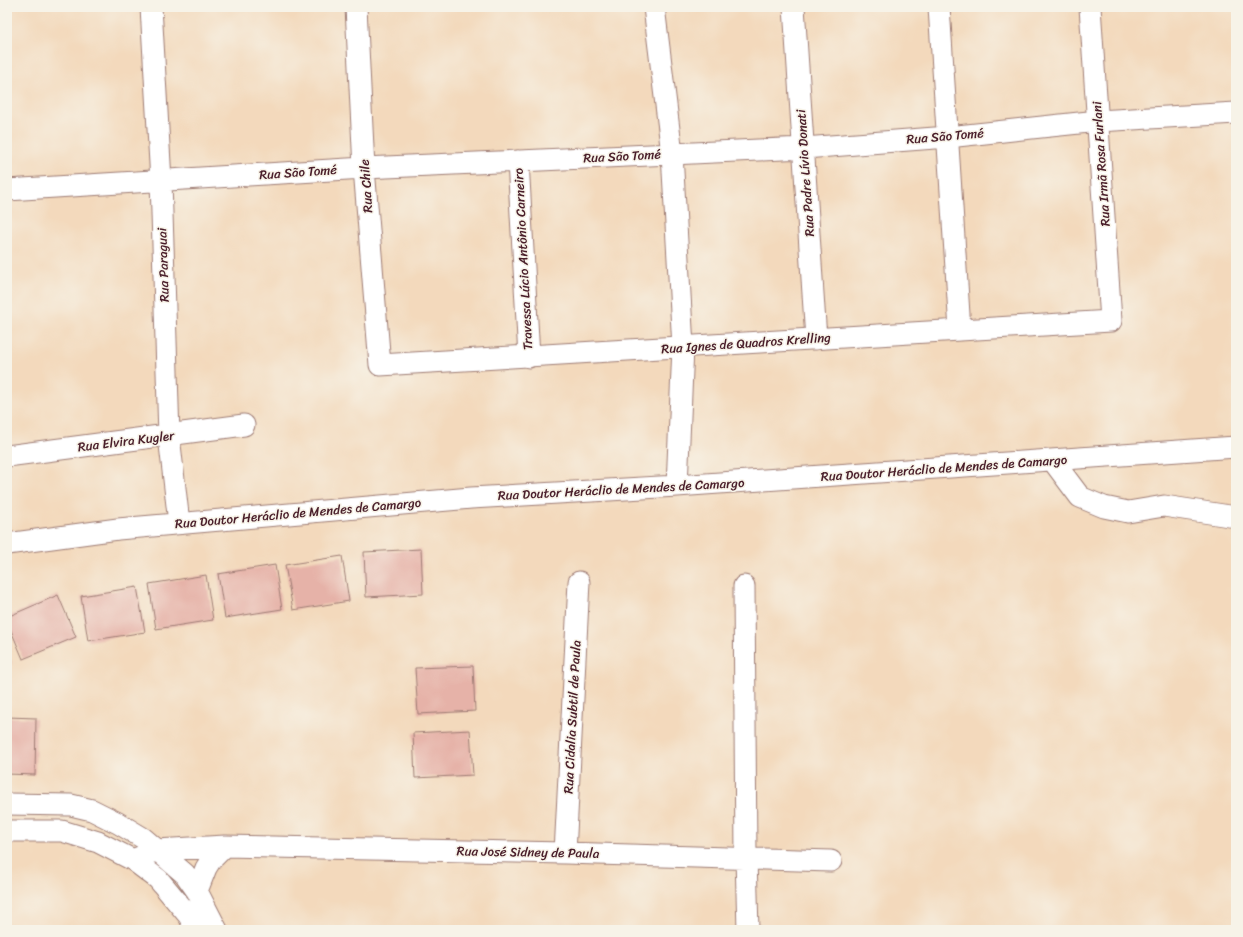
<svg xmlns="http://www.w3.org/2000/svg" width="1243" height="937" viewBox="0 0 1243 937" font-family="Sriracha,sans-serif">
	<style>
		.building { fill: #e6b2a8 }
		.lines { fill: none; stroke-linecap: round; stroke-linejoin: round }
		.minor-casing { stroke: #9e7c74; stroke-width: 23 }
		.minor { stroke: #fff; stroke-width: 21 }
		.labels { text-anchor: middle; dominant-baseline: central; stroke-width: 3; stroke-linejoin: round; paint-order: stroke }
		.street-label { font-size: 13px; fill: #4a1f2b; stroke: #f7f3e8 }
	</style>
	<rect width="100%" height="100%" fill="#f7f3e8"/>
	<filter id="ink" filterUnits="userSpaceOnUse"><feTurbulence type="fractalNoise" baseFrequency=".025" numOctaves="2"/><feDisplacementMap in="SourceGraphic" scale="8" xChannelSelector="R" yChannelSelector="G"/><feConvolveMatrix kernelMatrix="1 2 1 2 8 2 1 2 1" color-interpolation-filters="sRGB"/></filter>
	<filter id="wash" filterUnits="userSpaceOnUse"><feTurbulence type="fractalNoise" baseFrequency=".012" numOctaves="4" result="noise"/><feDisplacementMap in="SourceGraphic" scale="16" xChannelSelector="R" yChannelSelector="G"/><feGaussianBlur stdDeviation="0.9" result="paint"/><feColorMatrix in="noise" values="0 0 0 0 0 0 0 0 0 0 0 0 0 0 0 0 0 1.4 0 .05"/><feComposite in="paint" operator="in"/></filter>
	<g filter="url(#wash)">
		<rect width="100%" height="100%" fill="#f3d9bc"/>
		<g id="blocks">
			<path class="building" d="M421,549L423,594L366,597L364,552Z
				M342,556L349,601L293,610L285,565Z
				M275,565L282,609L225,618L218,574Z
				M206,575L213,620L156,629L149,584Z
				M137,587L145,632L88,641L81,596Z
				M58,595L76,637L23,659L7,621V617Z
				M7,652L12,663L7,666Z
				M473,666L475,711L418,714L415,668Z
				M7,717L36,718L35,775L7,774Z
				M470,730L473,775L415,778L413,733Z"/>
		</g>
	</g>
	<g filter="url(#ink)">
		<use href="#blocks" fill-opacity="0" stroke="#9e7c74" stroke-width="1"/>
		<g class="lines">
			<defs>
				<path id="minor" d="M151,7L161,181L169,436L179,523
					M356,7L364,168L380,365L1111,321L1090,7
					M654,7L672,154L683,347L677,486
					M794,7L816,339
					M939,7L960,330
					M518,161L529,357
					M7,190L364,168L804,148L948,137L1098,121L1236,113
					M7,456L244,425
					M1053,461L1080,497L1104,507L1128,512L1164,506L1236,517
					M7,544L118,529L471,498L677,486L1236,447
					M744,586L746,858L748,930
					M7,804L71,805L92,810L118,823L143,838L185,874L197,891L217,930
					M7,831H62L98,842L133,860L158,879L189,916L196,930
					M565,853L579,582
					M133,860L157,850L225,846L565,853L831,861
					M197,891L206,868L211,860L225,846"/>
			</defs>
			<use href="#minor" class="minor-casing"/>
			<use href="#minor" class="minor"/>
		</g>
	</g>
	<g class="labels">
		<g class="street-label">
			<text transform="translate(945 136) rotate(-5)">Rua São Tomé</text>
			<text transform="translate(622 156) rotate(-3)">Rua São Tomé</text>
			<text transform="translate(1101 164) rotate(-94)">Rua Irmã Rosa Furlani</text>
			<text transform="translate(298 172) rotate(-4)">Rua São Tomé</text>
			<text transform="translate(805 173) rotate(-94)">Rua Padre Lívio Donati</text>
			<text transform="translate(366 186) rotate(-94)">Rua Chile</text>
			<text transform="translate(523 259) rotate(-93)">Travessa Lúcio Antônio Carneiro</text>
			<text transform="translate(163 265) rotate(-92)">Rua Paraguai</text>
			<text transform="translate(746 343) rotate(-4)">Rua Ignes de Quadros Krelling</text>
			<text transform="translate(126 441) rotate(-7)">Rua Elvira Kugler</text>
			<text transform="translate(944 468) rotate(-4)">Rua Doutor Heráclio de Mendes de Camargo</text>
			<text transform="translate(621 489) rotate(-3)">Rua Doutor Heráclio de Mendes de Camargo</text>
			<text transform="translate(298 513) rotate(-5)">Rua Doutor Heráclio de Mendes de Camargo</text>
			<text transform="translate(572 717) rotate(-87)">Rua Cidalia Subtil de Paula</text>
			<text transform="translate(528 852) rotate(1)">Rua José Sidney de Paula</text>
		</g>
	</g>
	<rect width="1243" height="937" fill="none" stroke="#f7f3e8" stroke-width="24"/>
</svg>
